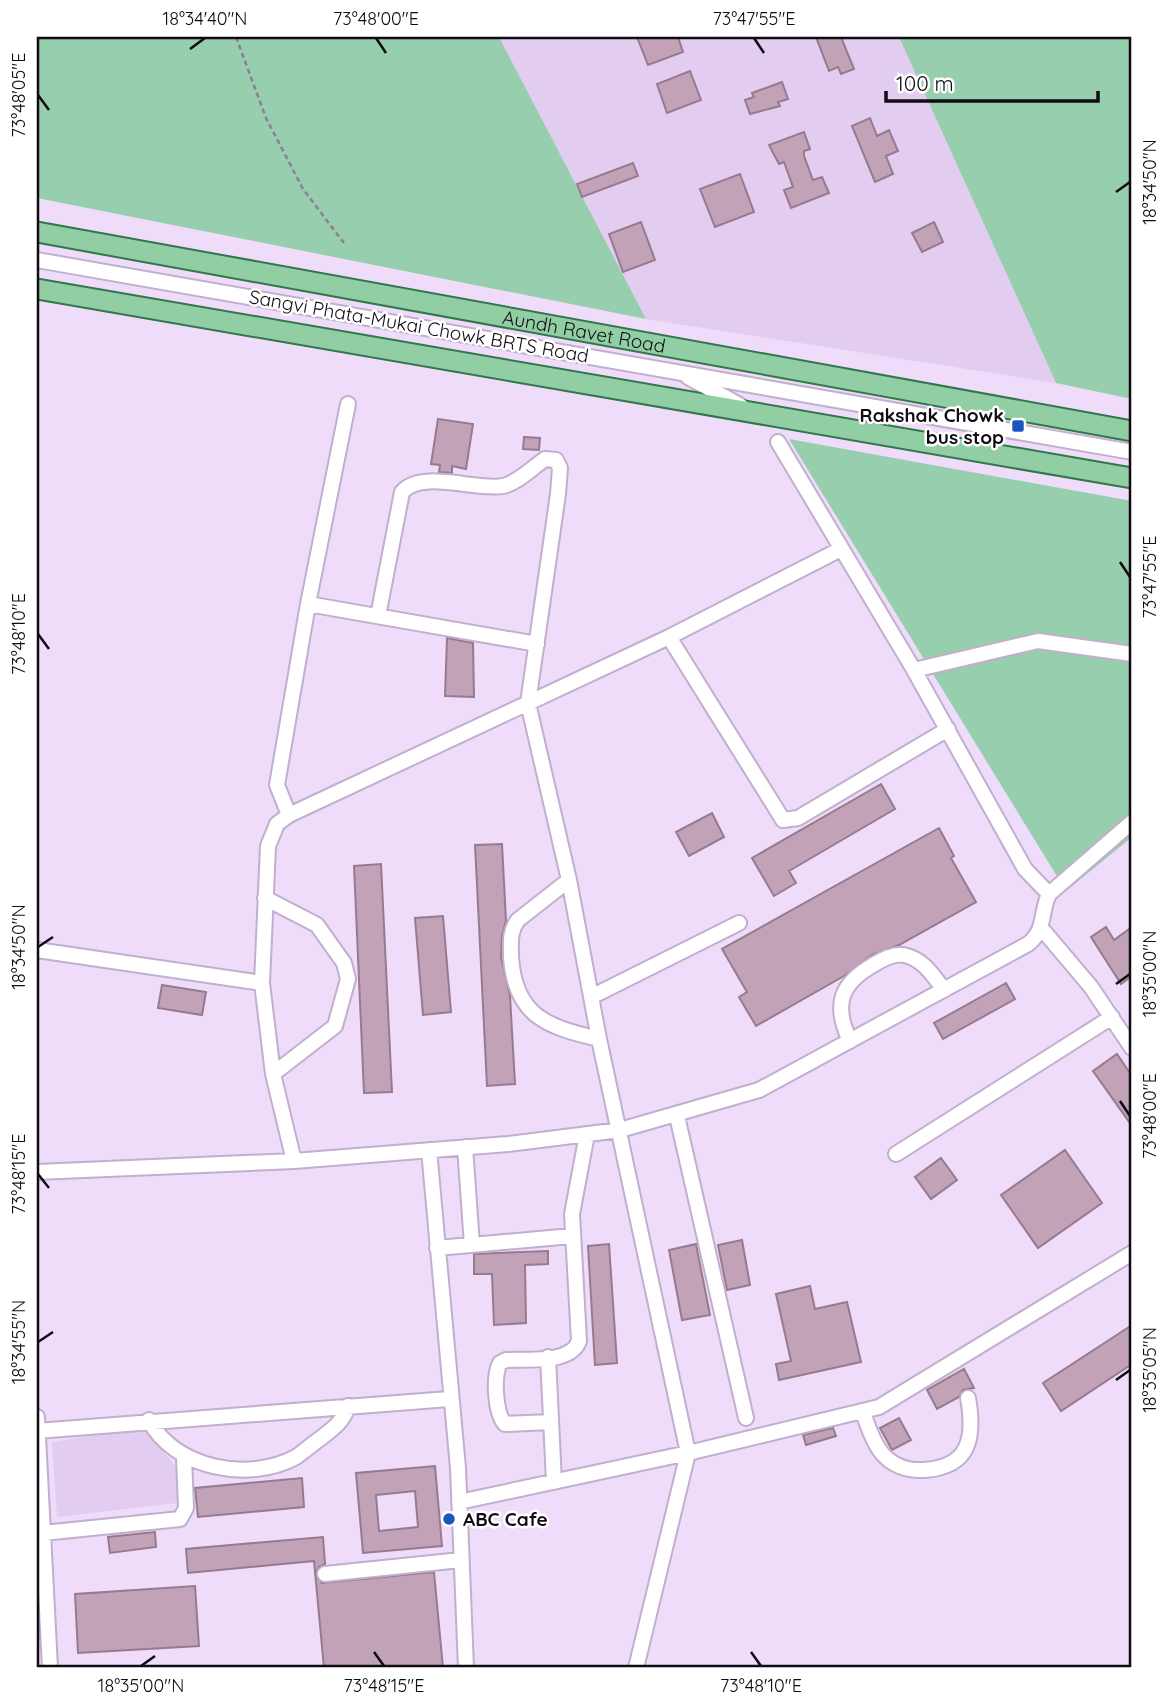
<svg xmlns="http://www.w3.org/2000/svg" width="1169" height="1705" viewBox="0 0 1169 1705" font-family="Quicksand,sans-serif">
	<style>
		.built { fill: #e2ccf0 }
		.green { fill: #97cead }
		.building { fill: #c1a2b7; stroke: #977a8d; stroke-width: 2; fill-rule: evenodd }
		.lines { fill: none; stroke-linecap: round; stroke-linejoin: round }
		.minor-casing { stroke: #c1afcc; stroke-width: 18 }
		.major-casing { stroke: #34754b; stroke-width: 23 }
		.path { stroke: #8c7f95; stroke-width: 2.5; stroke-dasharray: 5 3.5; stroke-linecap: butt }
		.minor { stroke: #fff; stroke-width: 14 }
		.major { stroke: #91cea4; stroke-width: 19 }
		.ticks { fill: none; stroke: #110b15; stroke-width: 2.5 }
		.poi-dot { fill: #1c54c0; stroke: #fff; stroke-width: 2.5 }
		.labels { text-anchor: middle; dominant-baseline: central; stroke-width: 5; stroke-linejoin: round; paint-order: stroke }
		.street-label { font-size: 19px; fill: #110b15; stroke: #fff }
		.poi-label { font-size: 19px; font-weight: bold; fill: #110b15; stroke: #fff; text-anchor: end }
		.neatline { fill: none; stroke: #110b15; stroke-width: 2.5 }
		.ticks-label { font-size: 18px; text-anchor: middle; fill: #110b15 }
	</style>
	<rect width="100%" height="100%" fill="#efdcfb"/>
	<path class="built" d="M499,37H899L1056,383L646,319Z
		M143,1427L178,1469L177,1503L57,1517L52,1442Z"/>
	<path class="green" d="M37,37H499L646,319L37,198Z
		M899,37H1132V399L1056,383Z
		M789,439L1132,501V837L1066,891Z"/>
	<path class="building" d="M637,37H678L683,52L648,65Z
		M816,37H841L854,69L841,74L838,67L829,71Z
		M690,71L701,100L667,113L657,84Z
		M782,82L788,99L778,102L780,106L750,114L745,100L754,97L752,93Z
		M870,118L877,136L889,130L898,151L886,156L893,174L875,182L852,126Z
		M804,132L810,149L804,151V156L813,180L822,177L829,193L791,208L784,190L793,187L784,162L779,164L769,145Z
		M633,163L638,176L582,197L577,184Z
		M740,174L754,212L715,227L700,189Z
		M641,222L655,260L623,272L609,234Z
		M934,222L943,242L922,252L912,233Z
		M438,419L473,424L466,469L452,466V473L439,472L440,465L431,464Z
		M524,437L540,438L539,450L523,449Z
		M447,638L473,643L474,697L445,696Z
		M881,784L895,809L789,871L796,883L774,896L752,858Z
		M712,813L724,837L689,856L676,832Z
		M939,828L954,856L951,858L976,902L899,945L872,955L844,976L756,1026L739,997L747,992L722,949Z
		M502,844L506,921L502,936L501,957L510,996L515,1084L487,1086L475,845Z
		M381,864L392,1092L364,1093L354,866Z
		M443,916L451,1012L423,1015L415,918Z
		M1106,927L1114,940L1132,927V976L1121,984L1091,937Z
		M1006,983L1015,999L943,1039L934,1023Z
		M162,985L206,992L202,1015L158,1008Z
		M1117,1054L1132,1076V1126L1093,1071Z
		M1065,1150L1102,1203L1038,1248L1001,1195Z
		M941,1158L957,1180L931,1199L915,1177Z
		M742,1240L750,1285L727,1290L718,1245Z
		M609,1244L617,1363L595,1365L588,1246Z
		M696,1244L710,1315L682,1320L669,1250Z
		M548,1251V1264L525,1265L526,1323L494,1325L492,1274H474V1254Z
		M810,1286L815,1309L847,1302L861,1362L779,1380L776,1364L791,1361L776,1294Z
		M1132,1325V1364L1061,1411L1043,1383Z
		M964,1369L974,1388L963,1390L959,1397L937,1409L927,1390Z
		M899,1418L911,1440L892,1450L880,1428Z
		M833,1428L836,1436L806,1445L803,1435Z
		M435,1466L442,1546L363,1553L356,1473ZM415,1491L418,1527L379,1531L376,1495Z
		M302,1478L304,1507L198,1517L195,1488Z
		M155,1532L156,1547L110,1553L108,1537Z
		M323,1537L325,1564L319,1567L315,1574L322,1583L434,1572L443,1668H324L314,1561L188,1573L186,1549Z
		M195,1586L199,1646L78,1653L75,1594Z"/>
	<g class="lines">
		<defs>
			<path id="minor" d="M37,260L1132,452
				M688,377L741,406
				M778,442L914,670
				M308,604L537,644
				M378,616L402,492C422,469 475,491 503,486C518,483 533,467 545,459L556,460L560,468L558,494L528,703L569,880L599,1039L688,1453L879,1407L1132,1253
				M669,637L783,820L798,818L948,729
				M289,815L277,785L308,604L348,404
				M569,880L518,920C509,932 511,943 511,957C515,1017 548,1027 599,1039
				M1049,894L1025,869L914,670L1038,641L1132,654
				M265,898L317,925L344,963L348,979L335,1026L273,1074
				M1042,929L1091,987L1132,1048
				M37,950L262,983
				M591,997L739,923
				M850,1041C833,1005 840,984 873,965C881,960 894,953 904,955C923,959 933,975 944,990
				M677,1116L746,1418
				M465,1147L472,1245
				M429,1150L458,1468L466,1668
				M896,1154L1112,1017
				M294,1161L273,1074L262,983L268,846L277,824L289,815L669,637L841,549
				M37,1172L294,1161L508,1144L620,1130L759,1090L1028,944C1046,930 1040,913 1049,894L1132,822
				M437,1248L572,1236
				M548,1357L554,1482
				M863,1413C868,1425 872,1441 881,1452C891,1465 907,1471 924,1470C970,1467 975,1438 968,1398
				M37,1417L50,1668
				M149,1420C174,1468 248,1483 296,1457C303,1452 310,1446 317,1441C331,1430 343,1423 348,1406
				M551,1422L505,1424C495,1413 493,1376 500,1363L506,1360C527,1359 571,1364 579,1341L572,1214L587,1134
				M37,1431L449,1399
				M459,1502L688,1453L636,1668
				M43,1533L180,1519L186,1508L184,1457
				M325,1574L461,1560"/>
			<g id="major">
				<path id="s1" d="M37,232L1132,431"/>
				<path d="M37,289L1132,478"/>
			</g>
		</defs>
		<use href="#minor" class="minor-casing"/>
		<use href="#major" class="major-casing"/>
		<path class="path" d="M236,37L266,118L303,189L344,243"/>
		<use href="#minor" class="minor"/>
		<use href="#major" class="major"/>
	</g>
	<path class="ticks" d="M376,38L386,53M754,38L764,53M190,49L205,38M38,95L49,110M1116,192L1130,182M1120,562L1130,577M38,634L49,649M38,947L53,937M1116,984L1130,974M1120,1101L1130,1116M38,1174L49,1188M38,1342L53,1332M1116,1380L1130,1370M374,1652L384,1666M751,1652L761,1666M141,1666L155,1656"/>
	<g class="poi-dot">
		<rect x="1011" y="419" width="14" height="14" rx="3.5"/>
		<circle cx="449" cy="1519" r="7"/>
	</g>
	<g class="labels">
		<g class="street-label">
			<text transform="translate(419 326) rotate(10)">Sangvi Phata-Mukai Chowk BRTS Road</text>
			<text stroke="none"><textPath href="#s1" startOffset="556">Aundh Ravet Road</textPath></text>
		</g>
		<g class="poi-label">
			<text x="1004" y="415">Rakshak Chowk<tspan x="1004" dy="22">bus stop</tspan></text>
			<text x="463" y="1519" text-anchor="start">ABC Cafe</text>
		</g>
	</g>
	<rect width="1169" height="1705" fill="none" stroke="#ffffff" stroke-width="77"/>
	<path d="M886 91v10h212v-10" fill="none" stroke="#110b15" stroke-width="3.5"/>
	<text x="896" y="91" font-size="21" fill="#110b15" stroke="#ffffff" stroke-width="5" paint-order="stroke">100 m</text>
	<rect x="38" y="38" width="1092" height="1628" class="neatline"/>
	<g class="ticks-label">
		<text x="205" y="25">18°34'40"N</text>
		<text x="376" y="25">73°48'00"E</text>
		<text x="754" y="25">73°47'55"E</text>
		<text transform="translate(19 95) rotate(-90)" y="6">73°48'05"E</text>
		<text transform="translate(1150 182) rotate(-90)" y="6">18°34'50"N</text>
		<text transform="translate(1150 577) rotate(-90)" y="6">73°47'55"E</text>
		<text transform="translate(19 634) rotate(-90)" y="6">73°48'10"E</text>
		<text transform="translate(19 947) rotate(-90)" y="6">18°34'50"N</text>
		<text transform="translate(1150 974) rotate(-90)" y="6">18°35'00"N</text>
		<text transform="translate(1150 1116) rotate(-90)" y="6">73°48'00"E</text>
		<text transform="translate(19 1174) rotate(-90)" y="6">73°48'15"E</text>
		<text transform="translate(19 1342) rotate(-90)" y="6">18°34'55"N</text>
		<text transform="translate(1150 1370) rotate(-90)" y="6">18°35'05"N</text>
		<text x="141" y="1692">18°35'00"N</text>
		<text x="384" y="1692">73°48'15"E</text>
		<text x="761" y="1692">73°48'10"E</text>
	</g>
</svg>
